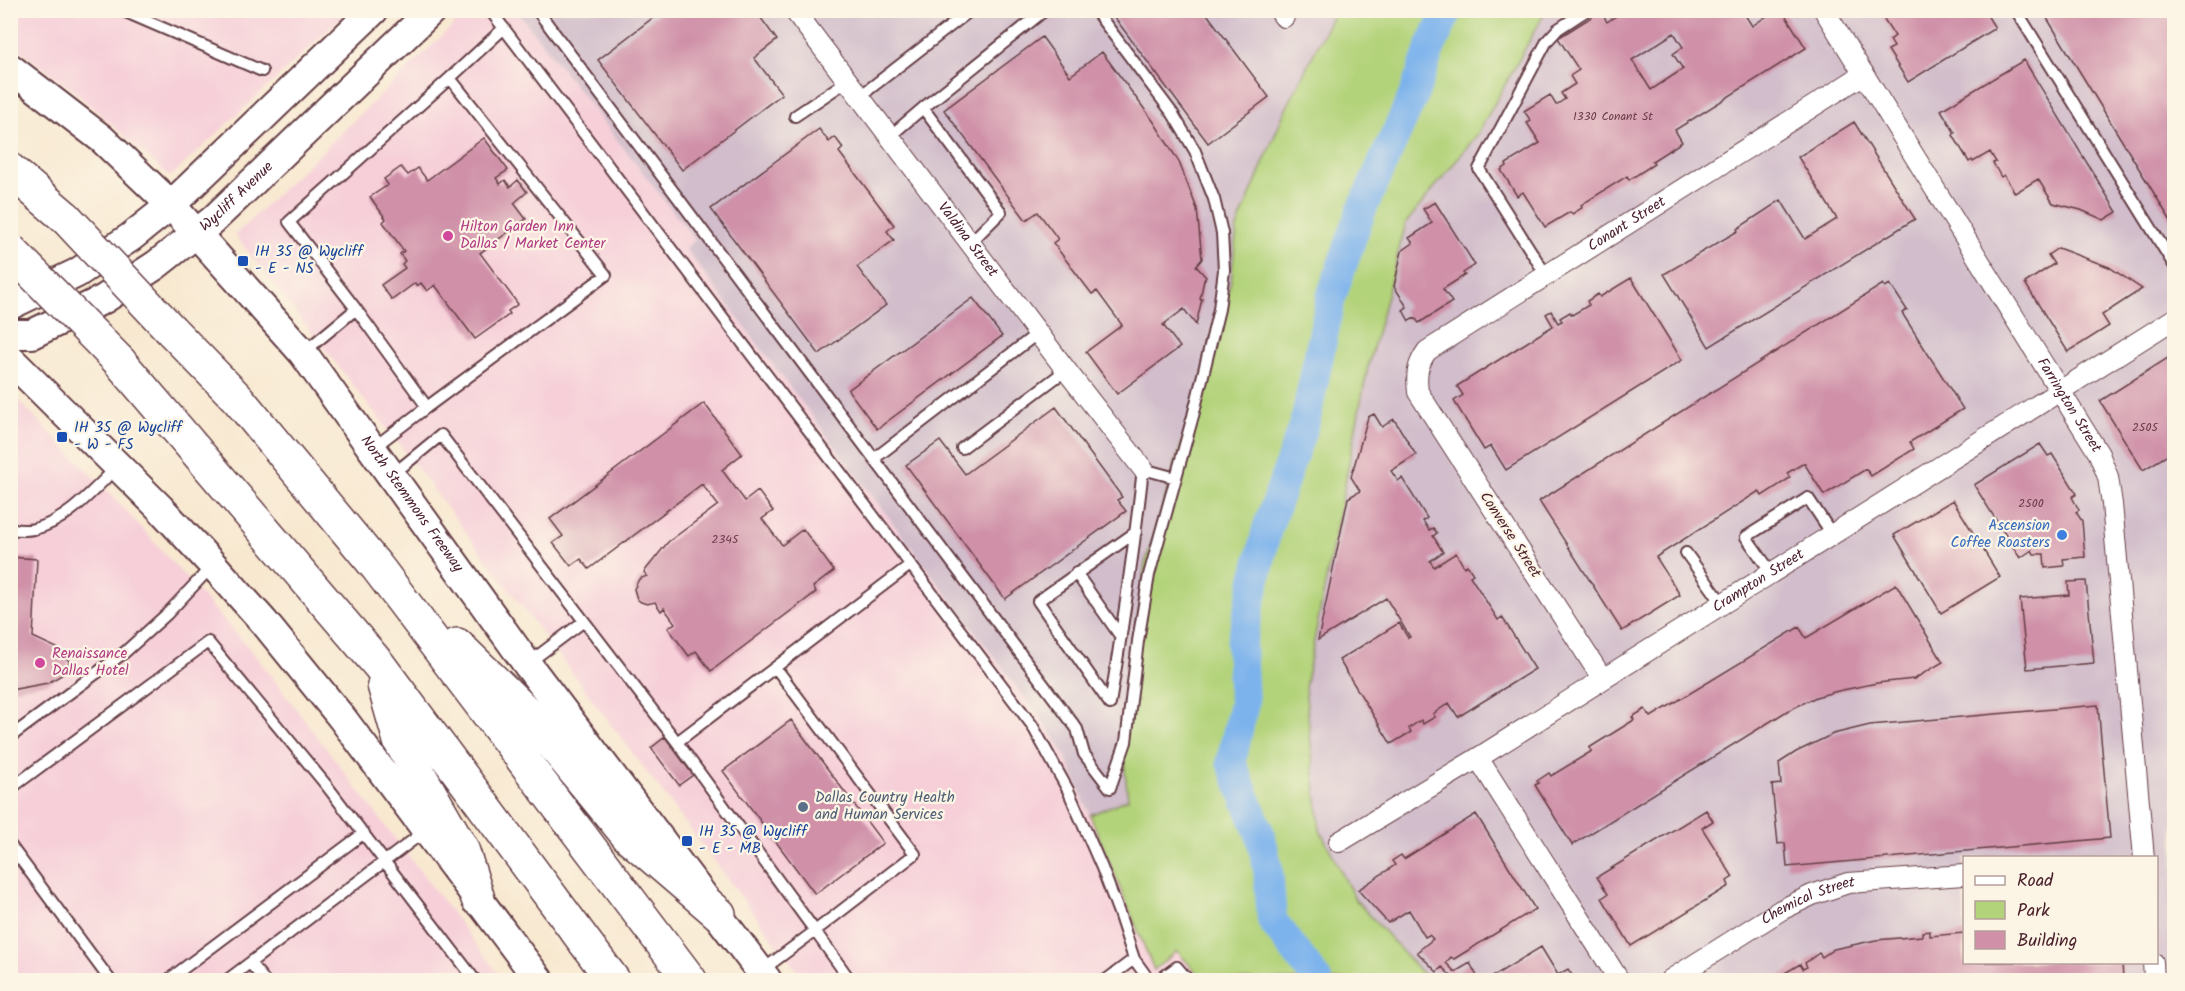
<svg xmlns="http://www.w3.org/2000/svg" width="2185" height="991" viewBox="0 0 2185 991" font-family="Kalam,sans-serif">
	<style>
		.built { fill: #f6cfd9 }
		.industrial { fill: #d1bdcb; fill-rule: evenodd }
		.green { fill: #b3d37a; stroke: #7e7952; stroke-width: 1.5 }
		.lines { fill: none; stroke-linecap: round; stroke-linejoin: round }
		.river { stroke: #7db3ec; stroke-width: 30 }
		.building { fill: #cf90a8; fill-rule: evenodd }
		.lane-casing { stroke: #643d44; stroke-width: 14 }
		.street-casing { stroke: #643d44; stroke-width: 22 }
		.secondary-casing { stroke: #643d44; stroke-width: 32 }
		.highway-casing { stroke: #643d44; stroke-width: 36 }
		.lane { stroke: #fff; stroke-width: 10 }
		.street { stroke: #fff; stroke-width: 20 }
		.secondary { stroke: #fff; stroke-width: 28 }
		.highway { stroke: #fff; stroke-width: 33 }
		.highway-bridge-casing { stroke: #643d44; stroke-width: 36; stroke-linecap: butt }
		.highway-bridge { stroke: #fff; stroke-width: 33 }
		.hotel-dot { fill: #d1479c; stroke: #fcf5e5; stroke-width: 2 }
		.transit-dot { fill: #1a4fb4; stroke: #fcf5e5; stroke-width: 2 }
		.shop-dot { fill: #3f7fe0; stroke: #fcf5e5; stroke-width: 2 }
		.service-dot { fill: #5c6f8a; stroke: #fcf5e5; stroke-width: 2 }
		.labels { text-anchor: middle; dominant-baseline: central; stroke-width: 4.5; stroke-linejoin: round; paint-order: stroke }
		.number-label { font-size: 12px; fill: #6b3b4a }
		.street-label { font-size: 15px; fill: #4a1f2b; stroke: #fcf5e5 }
		.hotel-label { font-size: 15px; fill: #b23c85; stroke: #fcf5e5; text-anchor: start }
		.transit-label { font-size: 15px; fill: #164399; stroke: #fcf5e5; text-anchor: start }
		.shop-label { font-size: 15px; fill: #366cbe; stroke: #fcf5e5; text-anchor: end }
		.service-label { font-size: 15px; fill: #4e5e75; stroke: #fcf5e5; text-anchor: start }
	</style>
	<rect width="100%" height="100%" fill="#fcf5e5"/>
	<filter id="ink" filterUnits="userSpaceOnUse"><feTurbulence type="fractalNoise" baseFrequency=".0167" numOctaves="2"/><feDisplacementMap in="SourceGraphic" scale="12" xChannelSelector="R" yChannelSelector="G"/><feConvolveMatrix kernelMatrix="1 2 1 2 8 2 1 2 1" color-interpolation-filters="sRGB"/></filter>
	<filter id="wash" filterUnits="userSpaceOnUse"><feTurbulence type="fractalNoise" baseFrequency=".008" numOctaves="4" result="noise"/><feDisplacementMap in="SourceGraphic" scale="24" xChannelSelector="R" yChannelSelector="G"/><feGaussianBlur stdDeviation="1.35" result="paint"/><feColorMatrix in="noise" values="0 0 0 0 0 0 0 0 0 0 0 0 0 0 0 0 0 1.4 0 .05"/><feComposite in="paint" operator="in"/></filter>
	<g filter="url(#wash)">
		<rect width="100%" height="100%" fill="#f8e8d0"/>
		<path class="built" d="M11,11H349L170,177L74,91L11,44Z
			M468,11H517L695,240L685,248L1053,735L1064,753L1154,969L1177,951L1203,980H804L409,457L235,235Z
			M10,392L120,504L255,655L503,980H11Z"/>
		<path class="industrial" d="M517,11H1335L1284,113L1237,227L1231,281L1121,731L1128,799L1090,815L1064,753L1053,735L685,248L695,240Z
			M1546,11H2174V980H1428L1355,899L1320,830L1305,687L1367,371L1406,223L1477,135ZM1964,858H2156V962H1964Z"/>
		<path class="green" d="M1335,11H1546L1477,135L1406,223L1367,371L1305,687L1320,830L1355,899L1428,980H1203L1177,951L1154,970L1090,815L1128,799L1121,731L1145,564L1231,281L1237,227L1284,113Z"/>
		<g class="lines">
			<path class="river" d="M1317,980L1272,920L1268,869L1260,834L1231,762L1244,703L1241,644L1267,529L1306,418L1331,297L1361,211L1414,94L1431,46L1448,10"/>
		</g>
		<g id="blocks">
			<path class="building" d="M663,10H755L777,40L754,58L782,94L682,170L598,60Z
				M1109,10H1204L1269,97L1208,143Z
				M1625,10H1742L1752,26L1776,10H1782L1806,48L1675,130L1682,142L1652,161L1654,164L1629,180L1627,176L1581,205L1582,208L1572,214L1570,212L1545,227L1523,192L1517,196L1501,170L1507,166L1506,164L1540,143L1527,123L1531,121L1524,111L1550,95L1556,105L1565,99L1561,93L1575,84L1570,76L1579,70L1558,38L1601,11L1607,22ZM1674,33L1683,47L1673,54L1683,69L1651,90L1632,60Z
				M1878,10H1984L1995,28L1908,82L1888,50L1894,47L1890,40L1895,36Z
				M2042,10H2174V226L2072,59Z
				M1042,37L1070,76L1102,52L1154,122L1179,162L1197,209L1202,259L1196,266L1206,277L1204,280L1200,299H1202L1196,325L1184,309L1163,325L1180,347L1117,394L1086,352L1122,325L1097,291L1092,294L1053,243L1058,239L1038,212L1026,220L944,110Z
				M2024,60L2117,212L2104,220L2081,210L2053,203L2038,179L2015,193L2004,175L2001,177L1993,163L1996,162L1990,152L1973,162L1972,160L1969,162L1953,135L1955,133L1941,110Z
				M1854,122L1915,219L1709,347L1664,274L1738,231L1737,229L1781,200L1805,239L1837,219L1798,157Z
				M819,129L829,142L835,137L843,148L839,152L894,225L887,231L894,240L857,267L886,305L819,354L711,209Z
				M484,138L508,170L496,178L500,184L505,180L510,187L518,180L527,192L514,203L526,219L480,253L518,304L508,311L510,314L475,339L435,285L427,291L421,283L417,286L415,283L392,300L381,285L405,268L402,264L405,261L400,254L404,251L383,222L386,219L370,197L388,185L384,179L401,167L408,175L418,168L427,180Z
				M1435,202L1475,265L1463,273L1465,275L1443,289L1452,302L1419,323L1415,318L1409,321L1403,310L1407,307L1394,286L1402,251L1413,243L1409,238L1432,223L1423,209Z
				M2058,248L2109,267L2142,289L2102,315L2109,326L2068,352L2025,283L2054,264L2048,255Z
				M1631,278L1682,360L1506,470L1491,446L1484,450L1454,401L1463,395L1457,386L1553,326L1546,314L1551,311L1558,323L1562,321L1560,318L1570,312L1572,315L1589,305L1587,301L1598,294L1600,297Z
				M1883,284L1885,287L1890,284L1907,310L1902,313L1963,409L1910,442L1914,449L1871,476L1866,469L1824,495L1804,463L1787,473L1790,478L1762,496L1759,491L1656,557L1680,595L1622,631L1539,501Z
				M973,298L1002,336L877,429L848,390Z
				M2174,354V459L2171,453L2143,470L2100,401Z
				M704,403L742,454L722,470L745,501L758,491L773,511L762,519L782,545L803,529L834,571L813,587L816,592L711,671L696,651L689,656L668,628L675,623L664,608L661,611L655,602L647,604L641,602L637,599L634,589L639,579L647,576L644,572L668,542L718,505L702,484L589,569L581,559L571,566L553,543L563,536L550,519Z
				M1056,407L1122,497L1117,500L1126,511L1005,599L906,465L940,441L965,474Z
				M1374,414L1382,427L1394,419L1416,455L1391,471L1398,481L1402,478L1427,518L1423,521L1429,530L1433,528L1437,533L1433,536L1443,552L1430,561L1434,567L1456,553L1464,567L1467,565L1473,574L1470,576L1498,620L1502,617L1535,669L1458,717L1449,703L1433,714L1435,717L1423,724L1421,720L1409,728L1411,732L1391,744L1339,660L1399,623L1408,638L1410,637L1386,598L1318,640L1348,498L1360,491L1351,477L1368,417Z
				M2040,444L2048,456L2052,454L2077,494L2072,497L2079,510L2076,512L2082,521L2085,557L2063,559L2064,566L2045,568L2044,554H2034L2032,550L2020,558L1974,485Z
				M1953,500L2000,577L1941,613L1894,535Z
				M10,557L37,559L33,637L57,648L69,661L68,668L65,673L48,683L10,690Z
				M2086,581L2094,663L2027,669L2020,599L2069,595L2068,582Z
				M1896,584L1943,662L1914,679L1877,683L1838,691L1816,697L1787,711L1572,845L1535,785L1539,783L1537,781L1549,773L1551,776L1592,751L1589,748L1634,720L1632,717L1645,709L1651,717L1799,627L1806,638Z
				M2098,705L2110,838L1787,867L1785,843L1778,844L1772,785L1781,784L1779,763L1796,752L1833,734L1870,725Z
				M791,720L883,843L815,894L723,771Z
				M665,737L693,775L679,785L651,748Z
				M1706,810L1713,821L1702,828L1733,877L1727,881L1729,886L1631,946L1602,898L1608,894L1597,877Z
				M1476,814L1535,909L1454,959L1451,957L1446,963L1455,972L1470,963L1479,980H1446L1451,976L1442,967L1437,972L1417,952L1433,939L1429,935L1425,937L1409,910L1388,923L1358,890L1395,865L1392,861L1401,855L1404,859Z
				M1930,931V936L1964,933V962H2122L2123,980H1773L1800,964L1803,969L1807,967L1805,963L1819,953L1822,957L1834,949L1876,940L1922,936V932Z
				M1541,947L1558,975L1568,969L1575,980H1487Z"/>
		</g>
	</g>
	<g filter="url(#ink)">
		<use href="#blocks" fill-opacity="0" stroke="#643d44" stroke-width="1.5"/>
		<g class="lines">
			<defs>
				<path id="lane" d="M121,10L262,71
					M490,10L1032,725L1068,790L1102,868L1119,913L1134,959L1149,980
					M537,10L1077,729L1084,754L1110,788
					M1095,10L1173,114L1195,151L1214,199L1222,233L1224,270L1219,309L1193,416L1149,575L1138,641L1126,742L1110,788
					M2016,10L2174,265
					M450,78L504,28
					M859,97L971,10
					M795,116L847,81
					M889,137L923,108
					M970,243L1001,212L923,108L1045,10
					M1546,275L1479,169L1547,41L1558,29L1587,10
					M304,352L356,309L289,222L450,78L606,275L427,407L356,309
					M373,448L427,407
					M962,448L1066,370
					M875,458L1038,333
					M392,475L441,435L677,742L815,931L761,971
					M10,529C18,530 26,531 34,529C67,522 94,489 117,467
					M1136,532L1038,601L1110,704C1123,626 1134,548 1143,469L1176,478
					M1686,553L1722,603
					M1771,572L1746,537L1808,498L1832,534
					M1076,573L1121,637
					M527,664L584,621
					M776,668L915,854L815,931L850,980
					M10,737L125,652L167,614L213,565
					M677,742L910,565
					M10,789L208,642L327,786L475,980
					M10,845L110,980
					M250,963L264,980
					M168,980L364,833
					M227,980L425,831
					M1106,980L1134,959
					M1159,980L1177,967L1188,980"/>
				<g id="street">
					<path id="s1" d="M794,10L1066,370L1143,469"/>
					<path d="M1279,10L1284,17"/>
					<path id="s2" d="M1824,10L2099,454L2108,477L2112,504L2144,858"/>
					<path id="s3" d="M1602,678L1418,392C1416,375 1417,365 1427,351L1864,74"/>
					<path d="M1478,758L1619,980"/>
					<path id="s4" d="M1339,842L1478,758L2174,319"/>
					<path d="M2153,962L2154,980"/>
					<path id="s5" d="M1670,980L1781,910L1812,895L1848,883L1964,875"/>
				</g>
				<g id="secondary">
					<path id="s6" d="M10,68L102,139L171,205L303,353L527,664L767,980"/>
					<path d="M10,305L77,273L131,237L171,205L374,10"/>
					<path id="s7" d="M10,334H32L104,299L156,265L213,220L432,10"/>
					<path d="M10,359L160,508L213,565L264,622L342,718L539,980"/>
				</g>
				<path id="highway" d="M10,170L66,218
					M171,330L238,399L377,567L690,980
					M119,361L379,665L613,980
					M457,645L528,714L628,836L719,914
					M384,685L400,741L462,849L478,899"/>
			</defs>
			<use href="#lane" class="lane-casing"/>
			<use href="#street" class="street-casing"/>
			<use href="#secondary" class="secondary-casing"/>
			<use href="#highway" class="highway-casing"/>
			<use href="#lane" class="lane"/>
			<use href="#street" class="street"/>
			<use href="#secondary" class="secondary"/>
			<use href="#highway" class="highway"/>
			<defs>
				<path id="highway-bridge" d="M66,218L171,330
					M10,250L119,361"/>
			</defs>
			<use href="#highway-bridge" class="highway-bridge-casing"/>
			<use href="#highway-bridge" class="highway-bridge"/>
		</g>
	</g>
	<g class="hotel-dot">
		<circle cx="448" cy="236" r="6"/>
		<circle cx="40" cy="663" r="6"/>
	</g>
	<g class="transit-dot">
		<rect x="237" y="255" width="12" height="12" rx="3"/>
		<rect x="56" y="431" width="12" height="12" rx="3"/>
		<rect x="681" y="835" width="12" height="12" rx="3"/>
	</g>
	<circle class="shop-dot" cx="2062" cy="535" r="6"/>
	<circle class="service-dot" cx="803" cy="807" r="6"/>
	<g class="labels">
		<g class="number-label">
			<text x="1613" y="116">1330 Conant St</text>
			<text x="2145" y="427">2505</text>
			<text x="2031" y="503">2500</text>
			<text x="725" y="539">2345</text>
		</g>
		<g class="street-label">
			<text stroke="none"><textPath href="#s7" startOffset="270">Wycliff Avenue</textPath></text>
			<text stroke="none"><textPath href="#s3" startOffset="620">Conant Street</textPath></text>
			<text stroke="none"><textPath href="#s1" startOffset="288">Valdina Street</textPath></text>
			<text stroke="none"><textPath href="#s2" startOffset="465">Farrington Street</textPath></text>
			<text stroke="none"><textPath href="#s6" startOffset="596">North Stemmons Freeway</textPath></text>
			<text transform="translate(1510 535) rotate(57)">Converse Street</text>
			<text stroke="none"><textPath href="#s4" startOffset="494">Crampton Street</textPath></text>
			<text stroke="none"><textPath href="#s5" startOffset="160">Chemical Street</textPath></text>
		</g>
		<g class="hotel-label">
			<text x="460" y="227">Hilton Garden Inn<tspan x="460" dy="17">Dallas / Market Center</tspan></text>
			<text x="52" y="654">Renaissance<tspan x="52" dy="17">Dallas Hotel</tspan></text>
		</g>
		<g class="transit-label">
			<text x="255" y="252">IH 35 @ Wycliff<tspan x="255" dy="17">- E - NS</tspan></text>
			<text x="74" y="428">IH 35 @ Wycliff<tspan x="74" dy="17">- W - FS</tspan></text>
			<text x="699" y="832">IH 35 @ Wycliff<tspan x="699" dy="17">- E - MB</tspan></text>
		</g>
		<g class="shop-label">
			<text x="2050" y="526">Ascension<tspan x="2050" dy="17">Coffee Roasters</tspan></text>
		</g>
		<g class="service-label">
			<text x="815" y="798">Dallas Country Health<tspan x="815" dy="17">and Human Services</tspan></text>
		</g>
	</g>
	<rect width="2185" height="991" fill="none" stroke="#fcf5e5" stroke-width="36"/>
	<rect x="1963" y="856" width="195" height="108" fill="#fcf5e5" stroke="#b59f9b" stroke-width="1.5"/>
	<rect x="1975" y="876" width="30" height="9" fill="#ffffff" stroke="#b59f9b" stroke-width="1.5"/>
	<text x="2017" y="886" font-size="18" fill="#4a1f2b">Road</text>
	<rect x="1975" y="901" width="30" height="18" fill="#b3d37a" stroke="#b59f9b" stroke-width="1.5"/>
	<text x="2017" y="916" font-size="18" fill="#4a1f2b">Park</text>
	<rect x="1975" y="931" width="30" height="18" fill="#cf90a8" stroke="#b59f9b" stroke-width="1.5"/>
	<text x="2017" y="946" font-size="18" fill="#4a1f2b">Building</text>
</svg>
